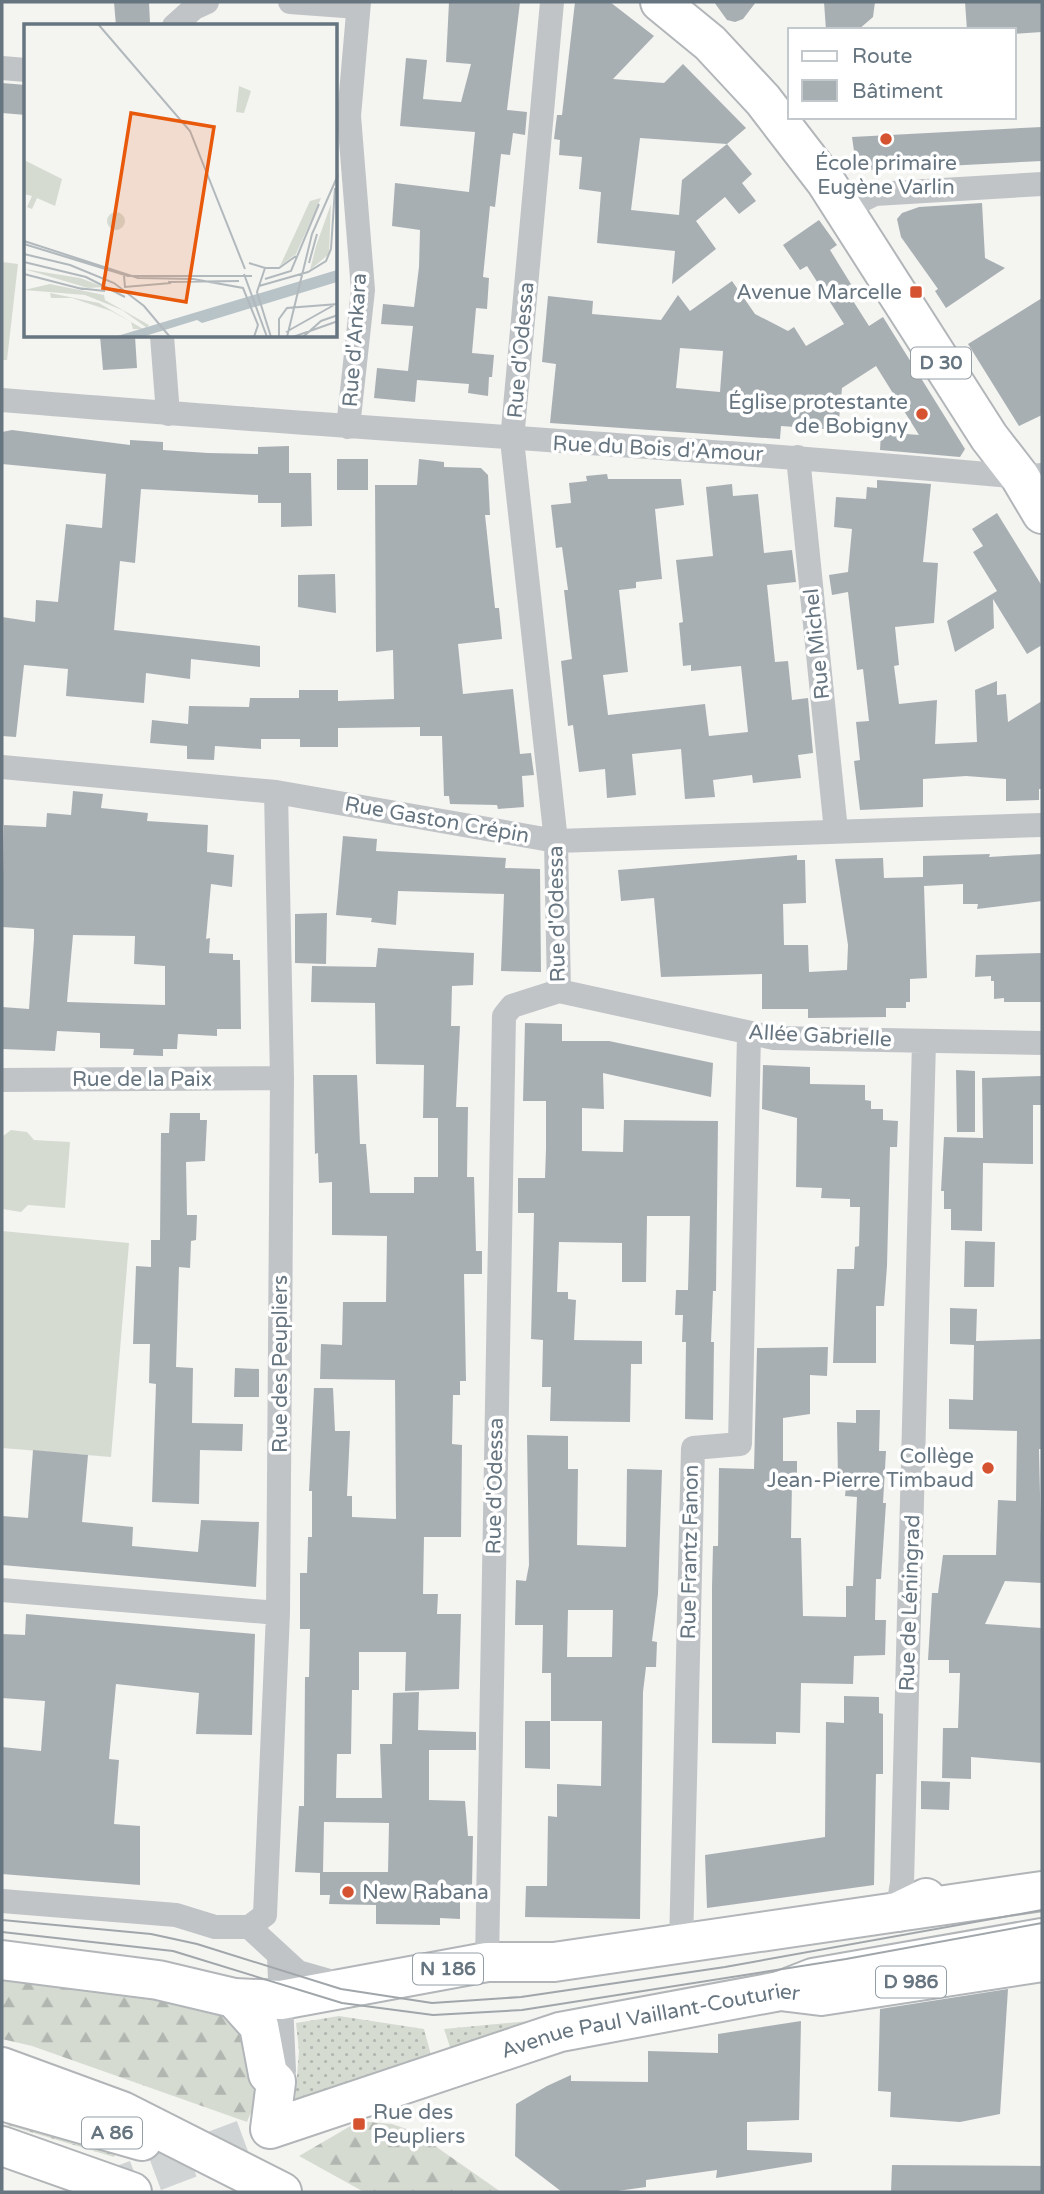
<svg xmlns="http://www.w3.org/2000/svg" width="1044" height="2194" viewBox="0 0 1044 2194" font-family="'Varela Round',sans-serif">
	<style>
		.grass { fill: url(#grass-dots) }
		.forest { fill: url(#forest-firs) }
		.garden { fill: #d6dbd2 }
		.building { fill: #a8afb3; fill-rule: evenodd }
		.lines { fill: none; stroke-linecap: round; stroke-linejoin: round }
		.primary-tunnel { stroke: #d0d4d5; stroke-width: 38; stroke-dasharray: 38 19; stroke-linecap: butt }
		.primary-casing { stroke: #b2b6b9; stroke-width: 42 }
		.highway-casing { stroke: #b1b5b7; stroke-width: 42 }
		.street { stroke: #c0c4c7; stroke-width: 24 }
		.primary { stroke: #fff; stroke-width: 38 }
		.highway { stroke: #fff; stroke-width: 38 }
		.tram { stroke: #a0a6aa; stroke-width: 2 }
		.poi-dot { fill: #d55330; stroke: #fff; stroke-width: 2.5 }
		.labels { text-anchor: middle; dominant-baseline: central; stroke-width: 7; stroke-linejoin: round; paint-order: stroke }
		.shield { fill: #fff; stroke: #949ea6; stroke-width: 2 }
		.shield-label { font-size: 19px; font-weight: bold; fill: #667580 }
		.poi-label { font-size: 21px; fill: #667580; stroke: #fff; text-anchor: end }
		.street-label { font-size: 21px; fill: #667580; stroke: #fff }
		.inset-road { fill: none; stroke: #b2b9bd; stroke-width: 2 }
		.view { fill: #e8590c; fill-opacity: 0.15; stroke: #e8590c; stroke-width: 3.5 }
		.inset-edge { fill: none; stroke: #667580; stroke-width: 3.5 }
	</style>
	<defs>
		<pattern id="grass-dots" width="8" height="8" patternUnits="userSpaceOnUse" patternTransform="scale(1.75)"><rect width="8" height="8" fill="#d6dbd2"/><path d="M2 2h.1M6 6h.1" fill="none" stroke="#b1b6b0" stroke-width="1.8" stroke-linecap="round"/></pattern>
		<pattern id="forest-firs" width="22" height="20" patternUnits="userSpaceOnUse" patternTransform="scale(1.75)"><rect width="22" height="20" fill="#d6dbd2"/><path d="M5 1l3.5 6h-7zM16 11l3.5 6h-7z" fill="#b1b6b0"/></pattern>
	</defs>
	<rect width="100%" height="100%" fill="#f4f4f1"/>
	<path class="grass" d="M339,2016L424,2029L431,2055L295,2101L299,2051L296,2023Z
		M529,2021L451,2050L444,2029Z
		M12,2115L118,2149L114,2157L7,2125Z"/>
	<path class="forest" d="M2,1978L166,1993L222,2012L251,2050L259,2093L247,2122L32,2046L2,2039Z
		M359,2121L392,2124L415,2132L501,2192H364L299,2156Z"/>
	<path class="garden" d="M2,262L18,264L7,360H2Z
		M11,1130L27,1132L34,1140L70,1142L65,1208L28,1205L21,1212L2,1209V1137Z
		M2,1231L129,1243L111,1457L2,1448Z"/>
	<path class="building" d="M114,2H149L150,23L116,26Z
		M449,2H520L507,110L527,112L525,135L513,133L510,155L501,154L495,207L490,206L483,277L489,278L487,309L476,308L472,353L494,355L492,377H489L488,396L468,393L469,384L417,380L415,402L374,398L377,368L408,371L413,326L381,324L383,304L414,307L419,267L420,230L392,226L395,183L469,192L475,132L400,126L406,58L427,60L423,99L461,102L471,64L446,62Z
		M575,2H610L654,36L613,79L664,83L683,64L746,128L727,144L752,174L742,183L756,201L739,214L725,197L696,221L716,249L672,284L675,251L597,243L601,192L579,189L582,157L559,155L560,140L554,139L557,115H562ZM640,138L727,144L682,180L679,215L631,210Z
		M714,2H756L743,19L735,22L727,20Z
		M824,2H875L873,17L858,30H826Z
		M965,2H1042V32L1014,34V30H967Z
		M2,83L26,85V115L2,113Z
		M1042,127V161L868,170V163L854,151L852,137Z
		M982,203L985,258L1005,268L946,308L935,291L938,289L901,237L897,219L902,213L919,207Z
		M819,220L837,245L830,250L854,289L848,293L869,326L883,317L965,449L960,457L880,450L881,432L919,435L876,366L842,388L838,430L781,426L780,439L550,423L556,364L542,362L548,296L593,301L592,314L661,320L678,295L690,311L732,281L755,314L788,331L794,327L806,346L844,324L807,266L800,270L783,245ZM680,348L723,351L720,392L676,388Z
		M1042,298V415L1019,426L968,344Z
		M100,336H135L137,368L103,370Z
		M12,430L130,445V440L163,442V450L208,453L258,454V447L289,446V473H311L312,526L281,527V503H258V495L141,489L135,563L120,561L114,630L260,646V667L191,659L190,679L146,673L144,703L66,696L68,669L24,665L16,737L2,736V617L35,622L36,600L58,602L66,524L102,528L106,474L2,464V432Z
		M337,459H368V490H337Z
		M419,459L444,462V467L481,468L488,475L490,515H485L495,608H499L502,639L458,644L463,694L513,689L520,754L531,753L534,775L522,776L524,807L498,809L497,805L450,804L449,796H444L442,736H420V727L338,728V747H300V739H261V749L215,746L214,760L187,759V746L150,743L152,720L188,724L189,706L249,707L250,698H299V690H338V701L394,699L393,650L376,652L375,485H417Z
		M607,474L608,479H681L684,505L655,509L662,579L636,582V588L619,590L628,672L603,675L608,715L705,704L709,736L748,732L741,666L691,671V665L683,666L679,623L683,622L676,560L713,556L706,487L732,484L733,496L758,494L764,553L792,550L796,582L767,585L775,662L788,661L792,700L808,698L813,753L798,755L801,778L753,783L752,775L713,780L715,797L685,799L681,749L632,754L636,795L607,798L605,769L579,772L573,725L568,726L561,661L572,659L564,590H568L562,547L556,548L551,505L571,503L569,483L587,481L586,476Z
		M877,480L931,484L923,562L938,563L934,623L895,627L899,665L894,666L899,704L937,700L935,744L977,742L975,690L997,681V695L1006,694L1008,722L1042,701V789H1039V800L1006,801V779L966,776L923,779V807L860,810L854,761L860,760L856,722L869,721L863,669L857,670L848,592L832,595L829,575L848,572L852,529L834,527L836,497L866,499L867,487L877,488Z
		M997,513L1042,586V645L1027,654L993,599L994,628L955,652L947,621L997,591L973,552L983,546L972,529Z
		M335,574L336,613L298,607V575Z
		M73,791L103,794L101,808L148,813L147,821L208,825L207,852L234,855L232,887L211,884L206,939L210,938L209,953L233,954V960H240L241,1029H217V1036L178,1034L177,1049H163V1056L133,1055L134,1049L100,1048V1033L57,1031L55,1051L2,1049V1007L29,1009L34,939V929L2,927L4,825L46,827L47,813L71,815ZM73,935L135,936L134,964L165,966V1005L67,1002Z
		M343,836L377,839L376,851L506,858L505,868L540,869L541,972L501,971L504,894L398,891L396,925L371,922L372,918L336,915Z
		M990,854L989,857L1042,854V901L977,909L978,904H963V884L924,886L927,978L910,979V1002H906V1008H886V1017L808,1018V1009H762V974L661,977L654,898L621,901L618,870L797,855V860H805L806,903L783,904L784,945H808L809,972L847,970L848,945L835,859L883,858L884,878L923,877V856Z
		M327,913L326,964L295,963V914Z
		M378,948L474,953L473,985L452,986L451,1026H460L456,1107H468L467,1177H474L476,1251H482V1274H464L466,1381H460V1395H453L452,1444L462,1445L461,1537H424L423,1594H438L437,1614H461L459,1689L405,1691L406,1652H359V1690H352L351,1754H337L336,1798H382L380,1744H392L393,1693L419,1692L418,1730L476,1732V1750H429V1800L465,1801L468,1836H473L472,1886H460V1919L440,1918V1925L376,1924V1905L329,1904L330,1895H320V1873L295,1872L299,1806H304L305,1677H309L310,1629H300V1573H307L308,1537H312V1491H309L314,1388H333L335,1431H350L347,1496H352V1517L396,1519L395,1380L320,1379L321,1344L342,1345L343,1302H386L387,1236L332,1235V1182L319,1183L318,1153L315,1154L313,1075H357L360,1144H366L370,1193H414V1177H438V1118H423L424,1065L376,1064L375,1003L311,1002L312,966L376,967ZM324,1822L389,1823L388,1872H323Z
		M1042,953V1002H1004V998L994,999V981H991V976L975,977L976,955Z
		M525,1023L562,1024V1041H609L713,1063L711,1097L603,1073L604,1109L582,1108V1151L623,1152L624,1120L718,1121L716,1291H713L711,1342H714L713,1420L685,1419L686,1342H682L683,1315H675L676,1290H688L690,1216H647L646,1282H622V1243L559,1242L557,1292H568V1299L576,1300L574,1340L642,1341V1364H631L630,1422L550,1421L551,1387H542L543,1340L531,1339L534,1213H518V1178H545L546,1149V1101H523Z
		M763,1065L810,1067V1084L865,1085V1100L871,1101V1109H883V1120L898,1121L897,1147H890L887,1266L884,1306H876V1363H833L837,1269H854L855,1247L859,1246L860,1207H850V1199L821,1198L822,1188L796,1187L797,1118L762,1109Z
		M956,1070L975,1071V1132H957Z
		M1042,1076V1105H1033V1164L983,1163L982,1231L951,1230V1209H944V1191H941L944,1137L983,1138L982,1078Z
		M170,1113H200V1120H207L205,1161L186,1162L187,1215H197L196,1240L191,1241L190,1268L179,1267L176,1367L193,1368L192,1423L243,1424L242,1451L200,1450L199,1504L152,1502L156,1384L149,1383L150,1344H133L136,1266L151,1267V1240H160L161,1133H169Z
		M965,1241L995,1242L994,1287H964Z
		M950,1308L977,1309L976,1341L1042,1339V1449H1039L1042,1583L1005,1581L985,1624L1042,1628V1763L971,1757V1779L942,1778L943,1728H958L960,1673H949V1660H928L932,1593H938L943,1555H996L998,1500L1016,1501L1017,1431L949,1429V1399L973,1400L974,1345L950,1344Z
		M828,1347L827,1376L810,1375V1414L783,1418V1461H797V1483H792L791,1538H801L803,1616L846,1617V1586H853L857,1497L845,1496L847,1478H838L837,1422L856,1423V1410H880L879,1451H886L883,1503H886L881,1579H876L875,1620H886L885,1655L854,1656L853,1684L801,1683L800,1733L776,1732V1744L712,1743V1587L713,1546H718L719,1468L754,1469L757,1348Z
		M235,1368L259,1369V1397H234Z
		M527,1435L568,1436V1469H578L577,1545L626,1547L627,1469L662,1470L658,1594L652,1641L657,1642L656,1667H646L643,1692L640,1919L525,1917L526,1886H547L548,1816L557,1817V1784L601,1786L602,1721H551V1673H542L543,1625H515L516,1580L526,1581L529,1565ZM568,1610H613L612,1657H567Z
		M33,1450L88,1455L82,1522L133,1527L132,1546L198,1552L201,1520L259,1522L256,1587L2,1565V1516L28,1518Z
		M26,1614L255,1634L252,1735L196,1734L199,1693L116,1684L109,1759L119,1760L114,1824L140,1826V1885L2,1874V1747L41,1751L45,1701L2,1698V1634L25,1635Z
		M844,1696L879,1697V1713L883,1714V1774H876L874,1885L707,1908L705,1855L825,1837L826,1722L844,1723Z
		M525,1721H550V1769L525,1768Z
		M921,1781L950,1782L949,1810L921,1809Z
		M1008,1989L1000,2114L960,2122L890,2117L891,2092L878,2091L880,2009Z
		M801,2021L799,2120L747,2122V2150L812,2153V2162L716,2178L717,2170L646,2180V2187L610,2192H562L515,2156L516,2104L547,2086L571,2075V2081L648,2082V2051L718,2053V2034Z
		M892,2165L1042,2166V2192H891Z"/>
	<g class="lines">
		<path class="primary-tunnel" d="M101,2192L270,2129"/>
		<defs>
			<g id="primary">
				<path d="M660,2L710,43L763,100L826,182L989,437L1020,477L1042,514"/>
				<path d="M2,1960L158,1980L234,1998L281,2000L487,1962H554L897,1912L926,1898"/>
				<path id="s1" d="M234,1998L259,2026L268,2074L276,2082L270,2129L560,2032L780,1991L821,1996L1042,1962"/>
			</g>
			<path id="highway" d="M897,1912L1042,1891
				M780,1991L813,1978L1042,1938
				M2,2067L122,2111L282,2192
				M2,2101L142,2141
				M2,2146L132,2192"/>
		</defs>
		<use href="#primary" class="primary-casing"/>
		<use href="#highway" class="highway-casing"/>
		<path class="street" d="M290,2L358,7
			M552,2L512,440L556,841L559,991
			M174,26L194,8L207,2
			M2,68L26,70
			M844,209L875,194L1042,184
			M162,336L168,414
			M2,400C341,428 681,446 1020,477L1042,475
			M348,427L363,290L349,116L359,2
			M798,457L836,831
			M2,767L276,792L556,841L1042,825
			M559,991L774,1038L1042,1043
			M2,1080L282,1078
			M2,1590L278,1613
			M2,1901L176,1915L215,1927H249L298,1972L340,1984
			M897,1912L902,1883L924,1042
			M249,1927L265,1915L278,1613L282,1078L276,792
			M681,1946L693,1448L740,1444L749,1034
			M487,1962L504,1016L512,1006L559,991
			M276,2082L284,2071L279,1956"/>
		<use href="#primary" class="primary"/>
		<use href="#highway" class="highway"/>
		<path class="tram" d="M2,1920L151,1934L197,1944L341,1989L432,2003L521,1997L725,1967L1042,1910
			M2,1932L173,1951L342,2003L433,2015L522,2010L846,1959L1042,1923"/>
	</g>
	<g class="poi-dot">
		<circle cx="886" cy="139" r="7"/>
		<rect x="909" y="285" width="14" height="14" rx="3.5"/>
		<circle cx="922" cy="414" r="7"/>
		<circle cx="988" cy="1468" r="7"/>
		<circle cx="348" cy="1892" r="7"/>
		<rect x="352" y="2117" width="14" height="14" rx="3.5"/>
	</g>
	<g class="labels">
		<g class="shield">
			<rect x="911" y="347.5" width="60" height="31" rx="5"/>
			<rect x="413" y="1953.5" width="70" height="31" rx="5"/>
			<rect x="876" y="1966.5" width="70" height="31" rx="5"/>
			<rect x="82" y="2117.5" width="60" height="31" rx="5"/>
		</g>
		<g class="shield-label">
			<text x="941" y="363">D 30</text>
			<text x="448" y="1969">N 186</text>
			<text x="911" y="1982">D 986</text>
			<text x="112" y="2133">A 86</text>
		</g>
		<g class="poi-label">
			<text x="886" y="163" text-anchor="middle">École primaire<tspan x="886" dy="24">Eugène Varlin</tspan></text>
			<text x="902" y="292">Avenue Marcelle</text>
			<text x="908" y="402">Église protestante<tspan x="908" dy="24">de Bobigny</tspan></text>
			<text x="974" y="1456">Collège<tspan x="974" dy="24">Jean-Pierre Timbaud</tspan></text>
			<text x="362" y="1892" text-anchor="start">New Rabana</text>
			<text x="373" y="2112" text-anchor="start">Rue des<tspan x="373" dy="24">Peupliers</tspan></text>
		</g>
		<g class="street-label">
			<text transform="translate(355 340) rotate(-86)">Rue d'Ankara</text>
			<text transform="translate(521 350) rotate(-85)">Rue d'Odessa</text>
			<text transform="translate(658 449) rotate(3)">Rue du Bois d'Amour</text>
			<text transform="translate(817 644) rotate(-96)">Rue Michel</text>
			<text transform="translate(437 820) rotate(10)">Rue Gaston Crépin</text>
			<text transform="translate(557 914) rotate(-91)">Rue d'Odessa</text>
			<text transform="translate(820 1036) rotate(3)">Allée Gabrielle</text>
			<text x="142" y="1079">Rue de la Paix</text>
			<text transform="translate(280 1364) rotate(-90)">Rue des Peupliers</text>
			<text transform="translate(495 1486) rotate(-89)">Rue d'Odessa</text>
			<text transform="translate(690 1552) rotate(-89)">Rue Frantz Fanon</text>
			<text transform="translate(910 1603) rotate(-88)">Rue de Léningrad</text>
			<text stroke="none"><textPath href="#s1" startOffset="542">Avenue Paul Vaillant-Couturier</textPath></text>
		</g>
	</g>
	<g transform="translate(24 24)">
		<rect width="313" height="313" fill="#f4f4f1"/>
		<path d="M215,62L227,67L220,89L212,88ZM0,245L56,254L80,263L64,264ZM26,269L75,279L119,305H109L107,298L87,287L48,274H27Z" fill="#d6dbd2"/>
		<path d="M297,174L272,230L256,242L286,177ZM307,180L305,230L286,246L292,222ZM26,260L80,271L81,276L125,301L123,304L98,286L61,271L0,266Z" fill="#d6dbd2"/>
		<path d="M0,136L38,155L31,182L13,174L8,185L3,183L8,172L0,170ZM83 197a9 9 0 1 1 18 0a9 9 0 1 1-18 0Z" fill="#d6dbd2"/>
		<path d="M313,246V258L178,299L173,296L118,313H90Z" fill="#b8c3c7"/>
		<path class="inset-road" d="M74,0L166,107L221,245M0,217L114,254L169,255L219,264L234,301L230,313M0,220L104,252H228M0,230L46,241L90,259L120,282L146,313M0,238L62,253L101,273M225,239L241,244L233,268L247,313M285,239L293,210M241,244H255L272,232M0,250L58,265M220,250L243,313M100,252L101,263L147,259M241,255L267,247L295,180M144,258L215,257M235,262L284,248L302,237L307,225L311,164M53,264L81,267M262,308L310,281M255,313V295L263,284L314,280M263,313L288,210L314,151M269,313L314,297M279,313L297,297L314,291"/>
		<path class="view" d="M107,89L190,103L162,278L79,264Z"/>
		<rect width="313" height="313" class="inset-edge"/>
	</g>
	<rect width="1044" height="2194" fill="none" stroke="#667580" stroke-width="7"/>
	<rect x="788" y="28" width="228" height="91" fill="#ffffff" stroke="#c2c8cc" stroke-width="2"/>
	<rect x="802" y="51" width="35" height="10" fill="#ffffff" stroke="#c2c8cc" stroke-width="2"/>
	<text x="852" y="63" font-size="21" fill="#667580">Route</text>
	<rect x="802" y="80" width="35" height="21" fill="#a8afb3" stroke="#c2c8cc" stroke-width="2"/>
	<text x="852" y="98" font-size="21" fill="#667580">Bâtiment</text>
</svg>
